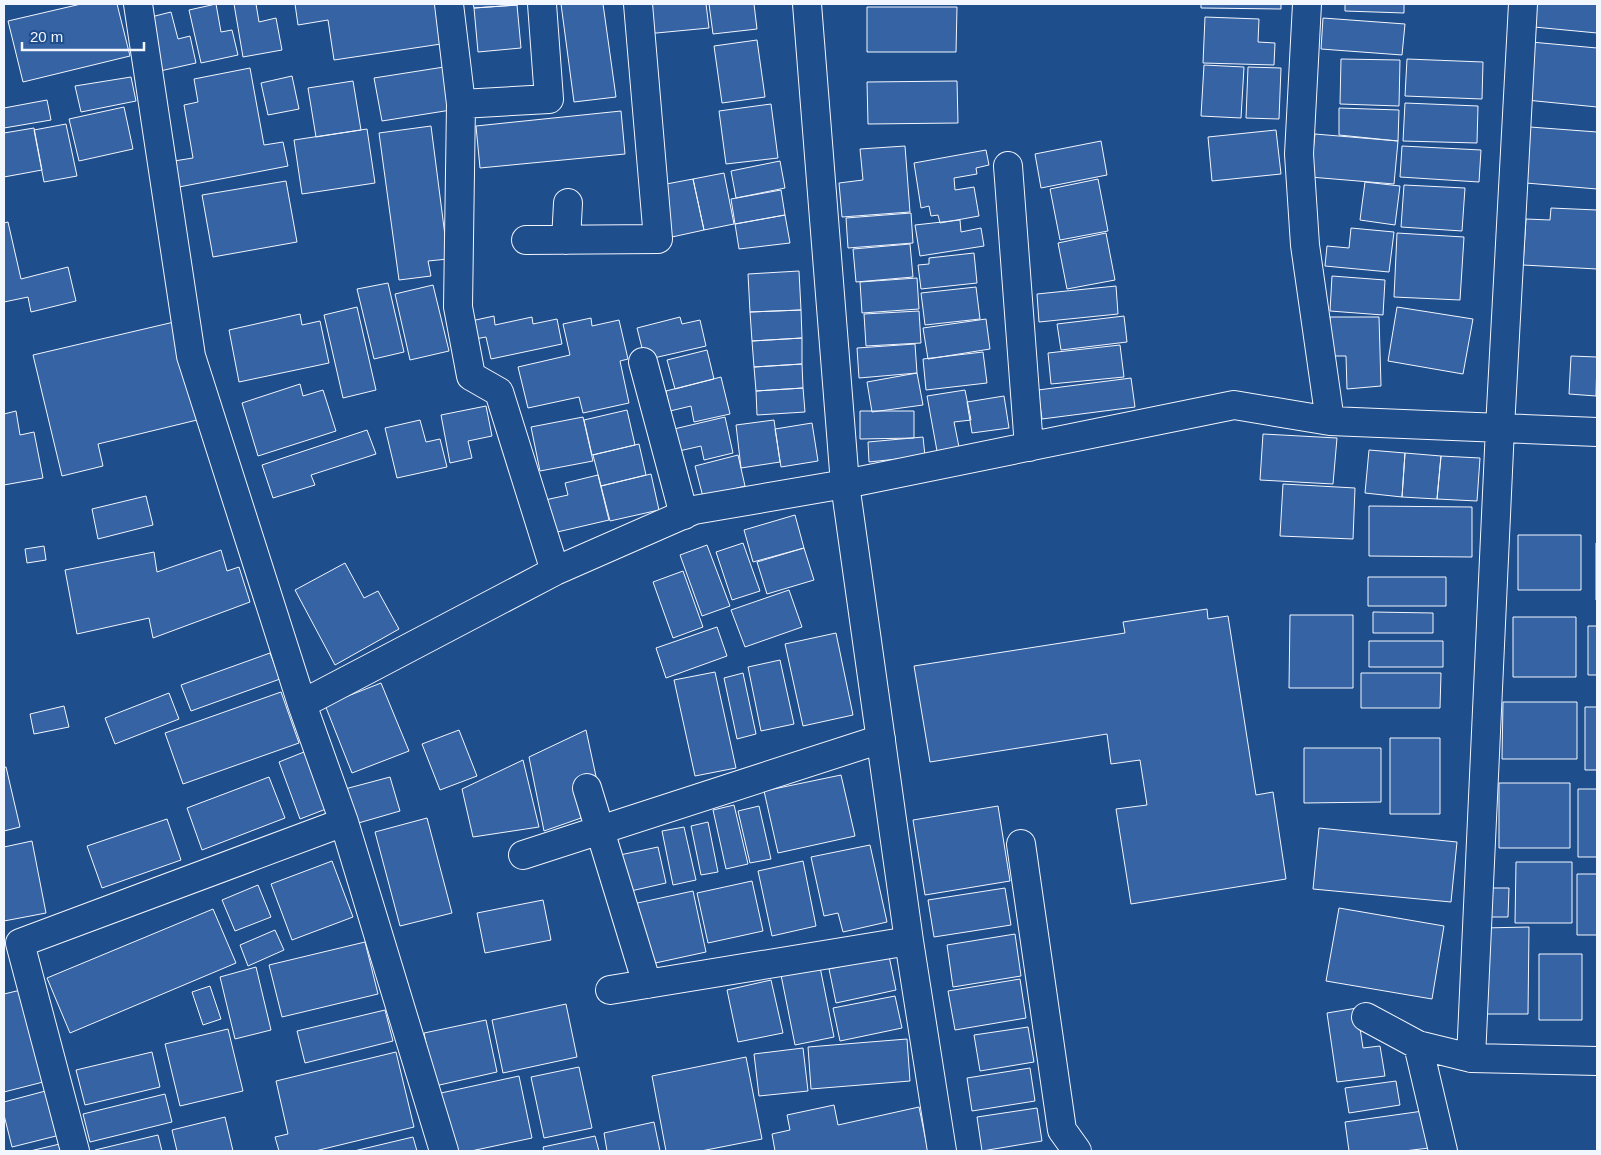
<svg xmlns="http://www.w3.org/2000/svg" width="1601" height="1155" viewBox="0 0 1601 1155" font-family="Arial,sans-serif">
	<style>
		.building { fill: #3563a3; stroke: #f2f6ff }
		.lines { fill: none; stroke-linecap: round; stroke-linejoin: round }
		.minor-casing { stroke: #f2f6ff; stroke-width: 30 }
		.minor { stroke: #1f4e8c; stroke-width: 28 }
	</style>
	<rect width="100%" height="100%" fill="#1f4e8c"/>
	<path class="building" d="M81,4H117L130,56L23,82L8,21Z
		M216,4L221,32L232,30L238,55L201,63L189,10Z
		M234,4H256L259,22L276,18L282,50L243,57Z
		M295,4H435L441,44L334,60L328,20L298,25Z
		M473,4H518V5L474,8Z
		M561,4H603L616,97L574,102Z
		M643,4H706L709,28L646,34Z
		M709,4H754L757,29L713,34Z
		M1201,4H1281V9L1201,8Z
		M1345,4H1404V13L1345,11Z
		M1536,4H1597V33L1534,27Z
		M517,5L521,48L478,52L474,8Z
		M867,7H957L956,52H867Z
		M171,12L178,39L190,36L196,63L160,71L147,18Z
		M1205,17L1259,19L1258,42L1275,43L1274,65L1203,63Z
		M1323,18L1405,24L1402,55L1321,49Z
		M757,40L765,97L722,103L714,46Z
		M1531,42L1597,48V107L1526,100Z
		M1341,59L1400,60L1399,106L1340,104Z
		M1407,59L1483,62L1482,99L1405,96Z
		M1204,65L1244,67L1241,118L1201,116Z
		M444,67L451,110L382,121L374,78Z
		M1248,67L1281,68L1279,119L1246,118Z
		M250,68L264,145L283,142L288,166L179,187L174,161L193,158L184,105L198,102L194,79Z
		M292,76L299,109L268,115L261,83Z
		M131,77L136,101L81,112L75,86Z
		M353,81L361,130L316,137L308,88Z
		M957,81L958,123L868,124L867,82Z
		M47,100L51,120L4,128V108Z
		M1405,103L1478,106L1477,143L1403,141Z
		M771,104L778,158L726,164L719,111Z
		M124,107L133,149L79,161L69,119Z
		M1339,108L1399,110L1398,141L1339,135Z
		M621,111L625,154L480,168L476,126Z
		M66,124L77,176L44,182L34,130Z
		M431,126L448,259L428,261L431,276L399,280L379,133Z
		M1530,127L1597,132V189L1526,183Z
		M34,128L42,170L4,177V133Z
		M367,129L375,183L302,194L294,140Z
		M1276,130L1281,174L1212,181L1208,137Z
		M1315,134L1398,141L1394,184L1310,177Z
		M1101,141L1107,175L1041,188L1035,154Z
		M905,146L910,212L842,217L839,183L863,180L860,149Z
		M1402,146L1481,150L1479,182L1400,177Z
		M986,150L989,165L976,168L977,174L954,178L955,190L974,187L979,216L940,223L938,215L931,216L929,206L921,208L914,163Z
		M780,161L785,188L736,198L731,171Z
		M724,173L734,224L704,230L693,179Z
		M693,179L704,230L672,237L661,185Z
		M1098,179L1108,231L1060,240L1050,189Z
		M286,181L297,242L213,257L202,195Z
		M1365,182L1400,186L1395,225L1360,220Z
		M1404,185L1465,188L1462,231L1401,227Z
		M781,190L785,215L735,224L731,199Z
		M1551,208L1597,210V269L1523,265L1526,219L1550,220Z
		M911,213L913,243L848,248L846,218Z
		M785,215L790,243L739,249L735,224Z
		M960,220L961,232L981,228L984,246L920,256L915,225Z
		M8,222L21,279L68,267L76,301L31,312L28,297L4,302V223Z
		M1351,228L1394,232L1389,272L1325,266L1327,246L1349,248Z
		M1106,233L1115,280L1067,289L1058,243Z
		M1397,233L1464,237L1460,300L1394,297Z
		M910,244L913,277L856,282L853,249Z
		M974,253L977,283L921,289L918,265L929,264V258Z
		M799,271L801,310L750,312L748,274Z
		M1332,276L1385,280L1383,315L1330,311Z
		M917,278L919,309L862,313L860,282Z
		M388,283L404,352L374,359L357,289Z
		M433,285L449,351L410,360L395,294Z
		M1116,286L1118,314L1039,322L1037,294Z
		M976,287L980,319L925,325L921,293Z
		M357,307L376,390L343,398L324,315Z
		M1397,307L1473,319L1463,374L1388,361Z
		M801,310L802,338L752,341L750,312Z
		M919,311L921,343L866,346L864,314Z
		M300,314L302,325L320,321L329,363L239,382L229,330Z
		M494,316L495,325L532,317L533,324L557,319L562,344L491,359L486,337L475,339L471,321Z
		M1124,316L1127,342L1061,350L1057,324Z
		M680,317L682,324L700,320L706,346L645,360L637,328Z
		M1330,317H1379L1381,386L1347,389L1346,356H1331Z
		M591,318L592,326L619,320L628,359L620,361L629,403L583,413L579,397L528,408L518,367L570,355L563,324Z
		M986,319L990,349L928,359L923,328Z
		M174,322L197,420L98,444L103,466L62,476L33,355Z
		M802,338V364L754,367L752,341Z
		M915,344L917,373L859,378L857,348Z
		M1120,345L1124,377L1051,384L1048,353Z
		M707,350L714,379L675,389L667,360Z
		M983,352L987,383L926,390L923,359Z
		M1571,356L1597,357L1596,396L1569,394Z
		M802,364L803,388L756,391L754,367Z
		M917,373L923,405L872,412L867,382Z
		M721,377L730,414L694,422L691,406L670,411L666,391Z
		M1131,378L1135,407L1042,419L1038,390Z
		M300,384L303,396L323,390L336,431L258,456L242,403Z
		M803,388L805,412L757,415L756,391Z
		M965,390L971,420L954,422L959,447L937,451L927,396Z
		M1004,396L1009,428L972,433L967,402Z
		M486,406L492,436L468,441L472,458L450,463L441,415Z
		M627,410L635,445L592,455L584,420Z
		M16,411L20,435L34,432L43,478L4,485V414Z
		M860,411H914V438L860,439Z
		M583,417L593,461L540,471L531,427Z
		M725,417L733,453L704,460L701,446L679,451L674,429Z
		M420,420L426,442L440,439L447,467L397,478L385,428Z
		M774,420L780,462L741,468L736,425Z
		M812,423L818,461L781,467L775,429Z
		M367,430L376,454L311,475L315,485L273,498L262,465Z
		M1263,434L1337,438L1333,484L1260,480Z
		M923,437L925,456L869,462L868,442Z
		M639,444L646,475L601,486L593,455Z
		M1369,450L1405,453L1402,497L1365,493Z
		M1405,453L1441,456L1437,499L1402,497Z
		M738,455L745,486L703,497L695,466Z
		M1441,456L1480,458L1477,501L1437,499Z
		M651,474L659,510L610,521L601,486Z
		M598,475L609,520L553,533L545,500L568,495L565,483Z
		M1283,484L1355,488L1353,539L1280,536Z
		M146,496L153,525L98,539L92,509Z
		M1369,506L1472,507V557L1369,556Z
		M795,515L804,548L753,562L744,530Z
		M1518,535H1581V590H1518Z
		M743,543L760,591L732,600L716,552Z
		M1596,543H1597V600H1596Z
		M707,545L730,606L702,616L680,555Z
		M44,546L46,560L27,563L25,549Z
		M804,548L814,580L767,594L757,562Z
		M221,550L227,571L239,567L250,602L153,638L149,618L77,634L65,570L154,552L157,572Z
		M345,563L364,598L378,591L399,629L335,665L295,590Z
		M683,571L703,627L673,638L653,582Z
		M1368,577H1446V606H1368Z
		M789,590L802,627L745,647L731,610Z
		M1207,609L1208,619L1228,616L1256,795L1273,792L1286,879L1131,904L1116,809L1147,805L1140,760L1111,764L1107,734L930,762L914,666L1125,633L1123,622Z
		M1373,612L1433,613V633H1373Z
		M1290,615H1353V688H1289Z
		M1513,617H1576V677H1513Z
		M1588,626H1597V675H1588Z
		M717,627L727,656L666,678L656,648Z
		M836,633L853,715L803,726L785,644Z
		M1369,641H1443V667H1369Z
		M270,653L280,679L191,711L181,685Z
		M780,660L794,724L761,731L748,667Z
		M715,672L736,768L695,776L674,680Z
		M743,673L756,734L737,739L724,678Z
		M1361,673H1441L1440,708H1361Z
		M381,683L409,751L352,773L325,705Z
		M281,692L299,743L183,784L165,733Z
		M169,693L179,719L115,744L105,718Z
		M1503,702H1577V759H1502Z
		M64,706L69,727L34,734L30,714Z
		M1585,707H1597V770H1585Z
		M459,730L477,776L440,790L422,744Z
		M586,730L597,781L574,789L581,818L544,831L529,757Z
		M1390,738H1440V814H1390Z
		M1304,748H1381V802L1304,803Z
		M304,752L326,809L300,819L279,762Z
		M523,760L539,827L473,837L462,789Z
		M4,767H6L20,827L4,831Z
		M841,775L855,836L778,853L764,791Z
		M269,777L285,818L202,850L187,808Z
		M390,777L400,811L355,824L345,789Z
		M1499,783H1570V848H1499Z
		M1578,789H1597V857H1578Z
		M734,805L748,864L726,869L713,810Z
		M759,806L771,859L750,863L738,811Z
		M998,806L1010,881L925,895L913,820Z
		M427,818L452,913L400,926L375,832Z
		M167,819L181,860L102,888L87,846Z
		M708,822L718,872L701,875L691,826Z
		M684,827L696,880L673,885L662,831Z
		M1319,828L1457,842L1451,902L1313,889Z
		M32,841L46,913L4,921V847Z
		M870,845L887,922L843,932L838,913L824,916L811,857Z
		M658,847L666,883L622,893L615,856Z
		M332,861L353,917L292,940L271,884Z
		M803,861L816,926L772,936L758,871Z
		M1516,862H1572V923H1515Z
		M1577,874H1597V935H1577Z
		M752,881L763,931L708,943L697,893Z
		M258,885L271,917L235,931L222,900Z
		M1005,888L1011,925L934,937L928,900Z
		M1490,888H1509L1508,917H1490Z
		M693,891L706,952L646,965L633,904Z
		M543,900L551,940L485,953L477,913Z
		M1339,908L1444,926L1432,999L1326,981Z
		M213,909L236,963L70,1033L47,978Z
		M1529,927L1528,1014H1483V928Z
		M275,930L284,950L248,966L240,945Z
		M1015,934L1021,976L953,987L947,945Z
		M365,942L378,994L282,1017L269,965Z
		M1539,954H1582V1020H1539Z
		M889,956L896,990L836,1003L829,969Z
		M256,967L271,1030L235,1039L220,977Z
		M820,967L834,1037L795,1045L781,975Z
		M1020,979L1026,1018L955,1030L948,991Z
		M771,980L783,1033L738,1042L727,990Z
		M210,986L221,1019L203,1025L192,992Z
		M25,989L47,1081L4,1092V994Z
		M895,996L902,1028L840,1041L833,1008Z
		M566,1004L577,1057L503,1073L492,1020Z
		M1357,1008L1363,1048L1380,1046L1385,1076L1337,1082L1327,1013Z
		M385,1010L393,1041L305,1063L297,1031Z
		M486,1020L497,1072L435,1086L424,1033Z
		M1028,1027L1034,1062L980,1071L974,1035Z
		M228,1029L243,1091L180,1106L165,1044Z
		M907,1039L910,1081L811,1089L808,1047Z
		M803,1048L808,1091L759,1096L754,1054Z
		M152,1052L160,1087L85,1105L76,1070Z
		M396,1052L414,1127L315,1151H279L275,1137L288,1134L276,1081Z
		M746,1057L762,1139L701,1151H666L652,1076Z
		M579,1067L592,1128L544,1138L531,1077Z
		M1030,1068L1035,1101L972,1111L967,1078Z
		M519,1076L532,1138L471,1151H453L441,1093Z
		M1396,1081L1400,1105L1349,1113L1345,1088Z
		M53,1089L64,1134L12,1147L4,1115V1102Z
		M165,1094L172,1122L90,1142L83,1114Z
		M834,1105L838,1125L919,1107L928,1151H775L772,1134L790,1130L787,1115Z
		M1037,1108L1042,1141L982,1151L977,1117Z
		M1423,1111L1429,1148L1404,1151H1349L1345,1122Z
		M225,1117L233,1151H177L172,1130Z
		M654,1122L660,1151H607L604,1133Z
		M158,1135L162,1151H95V1150Z
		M595,1136L599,1151H544L543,1147Z
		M413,1137L417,1151H354Z
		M64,1143L66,1151H30Z"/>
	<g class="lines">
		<defs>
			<path id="minor" d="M138,4L191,356L302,704L344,822L444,1151
				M449,4L461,104
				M542,4L549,99L461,104L458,307L471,376L499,392L555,571
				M807,4L845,484L909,941L942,1151
				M1307,4L1299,154L1305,245L1330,421
				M1523,4L1500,428L1471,1058L1597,1061
				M1008,166L1029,447
				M526,240L658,239L638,4
				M566,240L568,203
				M643,362L684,515
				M302,704L555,571L694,510L845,484L1234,405L1330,421L1597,432
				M587,788L647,984
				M1021,844L1062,1130L1077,1151
				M523,855L881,739
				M610,990L909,941
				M1366,1017L1418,1045
				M75,1151L20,943L344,822
				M1443,1151L1418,1045L1471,1058"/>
		</defs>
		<use href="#minor" class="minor-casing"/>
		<use href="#minor" class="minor"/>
	</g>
	<rect width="1601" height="1155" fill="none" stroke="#f2f6ff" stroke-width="10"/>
	<path d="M22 42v8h122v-8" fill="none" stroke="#f2f6ff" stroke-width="2.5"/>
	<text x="30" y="42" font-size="15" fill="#f2f6ff" stroke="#1f4e8c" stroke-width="4" paint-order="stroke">20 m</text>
</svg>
